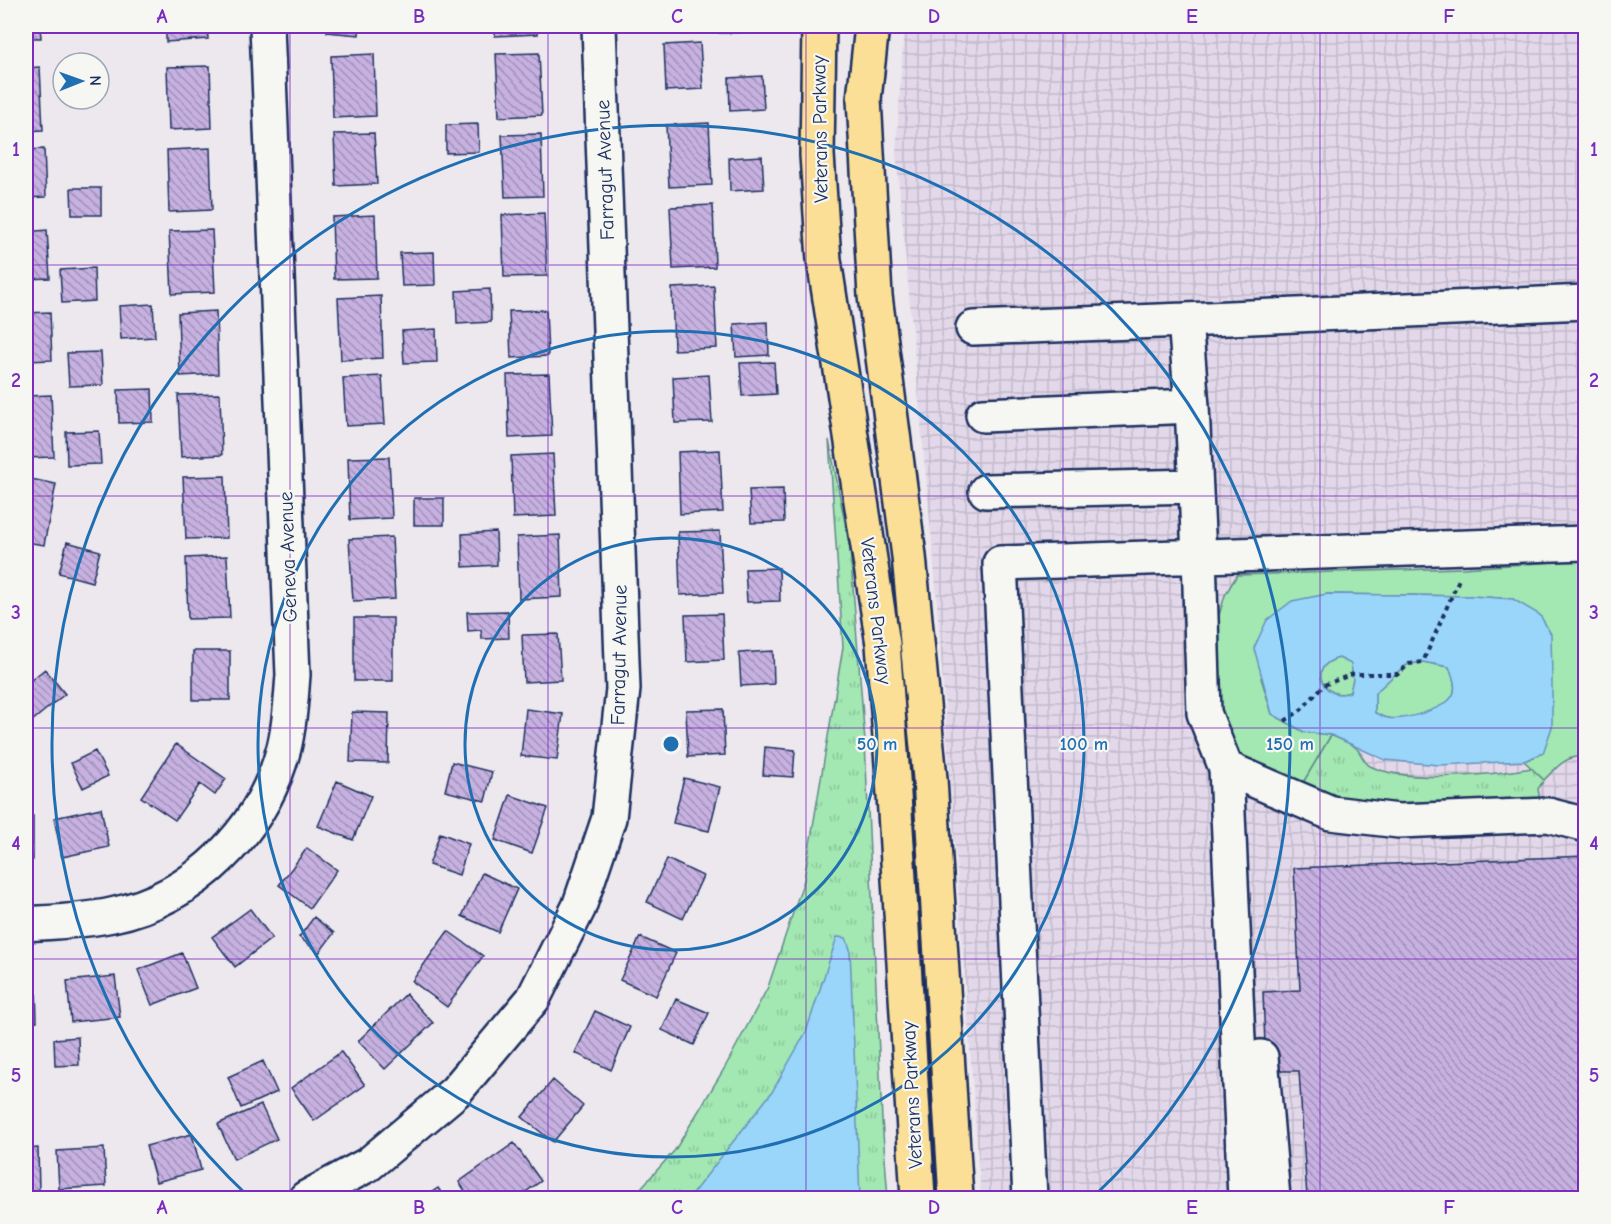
<svg xmlns="http://www.w3.org/2000/svg" width="1611" height="1224" viewBox="0 0 1611 1224" font-family="'Comic Neue',sans-serif">
	<style>
		.industrial { fill: url(#industrial-grid) }
		.grass { fill: url(#grass-tufts); stroke: #5f8b88; stroke-width: 1.5 }
		.garden { fill: #a3e7b2; stroke: #5f8b88; stroke-width: 1.5 }
		.water { fill: #9ad5fa; stroke: #6793bc; stroke-width: 1.5; fill-rule: evenodd }
		.building { fill: url(#building-back-hatch); stroke: #1b2f5e; stroke-width: 1.5 }
		.lines { fill: none; stroke-linecap: round; stroke-linejoin: round }
		.minor-casing { stroke: #1b2f5e; stroke-width: 38 }
		.major-casing { stroke: #1b2f5e; stroke-width: 38 }
		.path { stroke: #1b2f5e; stroke-width: 4; stroke-dasharray: 4.5 4.5; stroke-linecap: butt }
		.minor { stroke: #f6f6f2; stroke-width: 33 }
		.major { stroke: #fbdf96; stroke-width: 33 }
		.grid { fill: none; stroke: #7b2cbf; stroke-width: 1.5; stroke-opacity: 0.55 }
		.ring { fill: none; stroke: #1f6fb2; stroke-width: 3 }
		.labels { text-anchor: middle; dominant-baseline: central; stroke-width: 4.5; stroke-linejoin: round; paint-order: stroke }
		.street-label { font-size: 20px; fill: #1b2f5e; stroke: #f6f6f2 }
		.centre { fill: #1f6fb2; stroke: #f6f6f2; stroke-width: 3 }
		.ring-label { font-size: 18px; text-anchor: middle; font-weight: bold; fill: #1f6fb2; stroke: #f6f6f2; stroke-width: 4.5; stroke-linejoin: round; paint-order: stroke }
		.neatline { fill: none; stroke: #7b2cbf; stroke-width: 2 }
		.grid-label { font-size: 20px; text-anchor: middle; font-weight: bold; fill: #7b2cbf }
	</style>
	<defs>
		<pattern id="industrial-grid" width="8" height="8" patternUnits="userSpaceOnUse" patternTransform="scale(1.5)"><rect width="8" height="8" fill="#e2d8ea"/><path d="M0 4h8M4 0v8" fill="none" stroke="#c1bacb"/></pattern>
		<pattern id="grass-tufts" width="24" height="20" patternUnits="userSpaceOnUse" patternTransform="scale(1.5)"><rect width="24" height="20" fill="#a3e7b2"/><path d="M3 7l-1-3M5 7V3M7 7l1-3M15 17l-1-3M17 17v-4M19 17l1-3" fill="none" stroke="#8cc69c"/></pattern>
		<pattern id="building-back-hatch" width="6" height="6" patternUnits="userSpaceOnUse" patternTransform="scale(1.5)"><rect width="6" height="6" fill="#c7b1e0"/><path d="M-1 5l2 2M0 0l6 6M5-1l2 2" fill="none" stroke="#a190b9"/></pattern>
	</defs>
	<rect width="100%" height="100%" fill="#ede8ee"/>
	<filter id="ink" filterUnits="userSpaceOnUse"><feTurbulence type="fractalNoise" baseFrequency=".0167" numOctaves="2"/><feDisplacementMap in="SourceGraphic" scale="12" xChannelSelector="R" yChannelSelector="G"/><feConvolveMatrix kernelMatrix="1 2 1 2 8 2 1 2 1" color-interpolation-filters="sRGB"/></filter>
	<g filter="url(#ink)">
		<path class="industrial" d="M904,26H1585V1198H981L935,576L896,153Z"/>
		<path class="grass" d="M829,440L850,549L865,742L882,1120L888,1198H632L675,1150L724,1069L768,987L804,880L843,647Z
			M1331,735C1338,739 1349,742 1356,748C1361,752 1363,762 1370,766C1406,784 1492,775 1532,768L1544,780L1538,789L1540,800L1386,806L1339,797L1301,786Z"/>
		<path class="garden" d="M1585,560V756C1565,756 1558,766 1544,780L1524,761L1543,753L1513,599L1470,596L1327,594L1261,678L1272,714L1304,732L1331,735L1301,786L1265,770L1231,748L1217,722V622L1225,595L1237,575L1463,568Z
			M1339,658L1352,664L1353,680L1350,692C1326,702 1304,667 1339,658Z
			M1423,662L1449,667C1452,675 1457,686 1453,695C1446,709 1403,722 1388,718C1384,718 1379,714 1375,713V693L1403,667L1409,664Z"/>
		<path class="water" d="M1327,594L1471,596L1513,599L1540,615L1551,634L1552,678V727L1543,753L1524,761L1439,765L1385,760L1331,735L1304,732L1272,714L1254,648L1267,620L1292,601ZM1339,658L1351,664L1353,679L1350,692C1326,703 1304,666 1339,658ZM1423,662L1449,667C1452,675 1457,686 1453,695C1446,709 1403,721 1388,718C1384,718 1379,714 1375,713V693L1403,667L1409,664Z
			M837,937L846,938L850,949L860,1198H689L772,1092L806,1032Z"/>
		<path class="building" d="M26,26H40L41,38H26Z
			M166,26H207L208,39L166,42Z
			M328,26H360L359,35L327,32Z
			M495,26H538V34L495,36Z
			M718,26H753V32L719,33Z
			M700,43L703,89L666,91L664,45Z
			M539,53L542,115L499,117L496,54Z
			M374,54L376,116L333,118L331,56Z
			M210,66L212,128L169,130L167,67Z
			M40,67L43,130L26,131V68Z
			M762,76L764,109L730,111L729,78Z
			M709,123L712,185L669,187L666,125Z
			M478,124L479,152L446,153V125Z
			M374,133L377,184L336,186L334,134Z
			M541,134L543,196L505,197L502,135Z
			M210,148L212,210L169,212L167,150Z
			M44,149L46,197L26,198V150Z
			M762,156L764,189L730,191L729,158Z
			M71,188H101V215H72Z
			M713,205L715,267L673,269L670,207Z
			M544,213L547,276L504,277L502,215Z
			M375,215L377,278L334,279L332,217Z
			M47,230L50,278L26,279V232Z
			M212,230L215,292L172,294L169,231Z
			M434,252L435,285L402,286L400,253Z
			M94,268L95,301L62,303L60,270Z
			M714,286L717,348L674,350L672,288Z
			M490,289L491,322L457,324L456,291Z
			M381,296L383,358L341,360L338,298Z
			M153,304L155,337L121,339L119,306Z
			M546,310L548,356L511,358L509,311Z
			M216,311L218,374L180,376L178,313Z
			M50,312L52,360L26,361V313Z
			M768,322L769,355L736,357L734,324Z
			M436,329L437,362L404,363L402,331Z
			M101,352L103,385L69,386L67,353Z
			M774,362L776,394L742,396L740,363Z
			M549,374L552,436L509,438L507,375Z
			M709,375L712,422L675,423L673,377Z
			M382,376L385,424L346,426L343,378Z
			M152,389L153,422L119,423L118,390Z
			M220,394L222,455L181,457L178,395Z
			M51,395L54,457L26,458V396Z
			M99,431L101,464L67,465L66,432Z
			M720,450L723,512L680,514L678,452Z
			M553,454L556,516L513,518L511,456Z
			M389,457L392,518L350,520L348,458Z
			M225,476L227,538L186,539L183,477Z
			M26,478L56,484L44,545L26,542Z
			M783,489L784,522L751,523L749,490Z
			M414,498H444V525H414Z
			M720,531L723,593L680,595L678,532Z
			M496,532L497,565L463,567L462,534Z
			M560,535L562,597L519,599L517,537Z
			M392,537L395,599L353,601L349,539Z
			M67,542L100,551L92,582L59,573Z
			M227,556L230,618L188,619L186,558Z
			M779,568L780,601L747,602L745,569Z
			M508,611L509,638L482,639L481,630L468,631L467,612Z
			M722,614L724,660L687,662L685,615Z
			M354,618H393V681H354Z
			M558,634L561,680L524,682L522,635Z
			M193,651H230V700H193Z
			M773,651L774,684L741,686L739,653Z
			M45,669L65,694L32,721L26,714V684Z
			M526,709L563,714L557,760L521,756Z
			M723,709L725,755L688,757L686,710Z
			M352,712L389,713L388,763L350,762Z
			M176,744L226,779L215,795L200,784L175,820L141,797Z
			M765,747L795,750L793,777L763,775Z
			M95,751L108,776L83,788L71,763Z
			M452,762L492,772L485,801L445,791Z
			M684,778L720,787L709,831L673,823Z
			M337,781L371,796L353,840L318,826Z
			M510,795L548,808L532,853L495,840Z
			M101,808L109,847L62,857L54,818Z
			M26,816H33V860H26Z
			M440,833L469,844L459,875L429,865Z
			M307,848L337,870L310,908L279,885Z
			M1586,856V1198H1307L1299,1071H1266L1263,992L1300,990L1294,868Z
			M667,859L703,876L683,919L647,902Z
			M482,873L517,889L498,932L462,916Z
			M250,909L272,938L235,967L212,937Z
			M314,917L334,933L319,953L299,937Z
			M448,931L483,956L447,1007L412,981Z
			M640,937L676,953L656,996L620,980Z
			M182,953L196,988L152,1005L138,970Z
			M115,976L120,1017L71,1022L67,981Z
			M36,984L37,1021L26,1022V985Z
			M406,994L433,1023L385,1069L358,1041Z
			M676,999L709,1013L694,1045L662,1030Z
			M595,1011L630,1027L611,1070L575,1053Z
			M78,1037L79,1065L55,1066L54,1039Z
			M341,1052L365,1085L314,1121L291,1088Z
			M263,1061L277,1092L241,1108L228,1077Z
			M553,1080L583,1106L553,1142L522,1117Z
			M261,1105L277,1139L234,1159L218,1124Z
			M192,1134L201,1170L156,1182L146,1146Z
			M514,1143L541,1181L517,1198H470L459,1182Z
			M38,1148L39,1191H26V1149Z
			M104,1148L106,1186L59,1189L57,1151Z
			M438,1188L445,1198H423Z"/>
		<g class="lines">
			<defs>
				<path id="minor" d="M973,328L1185,320
					M983,415L1192,406
					M986,491L1195,486
					M1226,768L1331,813L1399,821L1548,815L1586,825
					M26,924C55,922 84,921 112,915C196,898 263,829 284,748C290,724 291,699 293,675L267,26
					M1261,1057L1273,1198
					M306,1198L369,1164L455,1092L533,999L579,907L609,818L623,689L599,26
					M1030,1198L1000,563L1586,543
					M1245,1198L1226,768L1204,713L1199,555L1192,406L1185,320L1586,302"/>
				<path id="major" d="M819,26L817,155L824,260L883,644L893,778L918,1198
					M872,26L864,99L875,296L909,556L930,779L956,1198"/>
			</defs>
			<use href="#minor" class="minor-casing"/>
			<use href="#major" class="major-casing"/>
			<path class="path" d="M1285,721L1301,710L1324,685L1353,674H1398L1409,664L1423,662L1460,577"/>
			<use href="#minor" class="minor"/>
			<use href="#major" class="major"/>
		</g>
	</g>
	<path class="grid" d="M290,26V1198M548,26V1198M806,26V1198M1063,26V1198M1320,26V1198M26,265H1586M26,496H1586M26,728H1586M26,959H1586"/>
	<g class="ring">
		<circle cx="671" cy="744" r="206"/>
		<circle cx="671" cy="744" r="413"/>
		<path d="M249 1197A619 619 0 1 1 1093 1197"/>
	</g>
	<g class="labels">
		<g class="street-label">
			<text transform="translate(820 129) rotate(-91)">Veterans Parkway</text>
			<text transform="translate(605 170) rotate(-92)">Farragut Avenue</text>
			<text transform="translate(288 557) rotate(-92)">Geneva Avenue</text>
			<text transform="translate(876 611) rotate(83)">Veterans Parkway</text>
			<text transform="translate(619 655) rotate(-89)">Farragut Avenue</text>
			<text transform="translate(912 1095) rotate(-93)">Veterans Parkway</text>
		</g>
	</g>
	<circle cx="671" cy="744" r="9" class="centre"/>
	<g class="ring-label">
		<text x="877" y="750">50 m</text>
		<text x="1084" y="750">100 m</text>
		<text x="1290" y="750">150 m</text>
	</g>
	<rect width="1611" height="1224" fill="none" stroke="#f6f6f2" stroke-width="66"/>
	<g transform="translate(81 81) rotate(89)"><circle r="28" fill="#f6f6f2" stroke="#9ea6b7" stroke-width="1.5"/>
	<path d="M0-4.5L10 22L0 15L-10 22Z" fill="#1f6fb2"/>
	<text y="-9" font-size="16" font-weight="bold" text-anchor="middle" fill="#1b2f5e">N</text>
	</g>
	<rect x="33" y="33" width="1545" height="1158" class="neatline"/>
	<g class="grid-label">
		<text x="162" y="23">A</text>
		<text x="419" y="23">B</text>
		<text x="677" y="23">C</text>
		<text x="934" y="23">D</text>
		<text x="1192" y="23">E</text>
		<text x="1449" y="23">F</text>
		<text x="16" y="156">1</text>
		<text x="1594" y="156">1</text>
		<text x="16" y="387">2</text>
		<text x="1594" y="387">2</text>
		<text x="16" y="619">3</text>
		<text x="1594" y="619">3</text>
		<text x="16" y="850">4</text>
		<text x="1594" y="850">4</text>
		<text x="16" y="1082">5</text>
		<text x="1594" y="1082">5</text>
		<text x="162" y="1214">A</text>
		<text x="419" y="1214">B</text>
		<text x="677" y="1214">C</text>
		<text x="934" y="1214">D</text>
		<text x="1192" y="1214">E</text>
		<text x="1449" y="1214">F</text>
	</g>
</svg>
